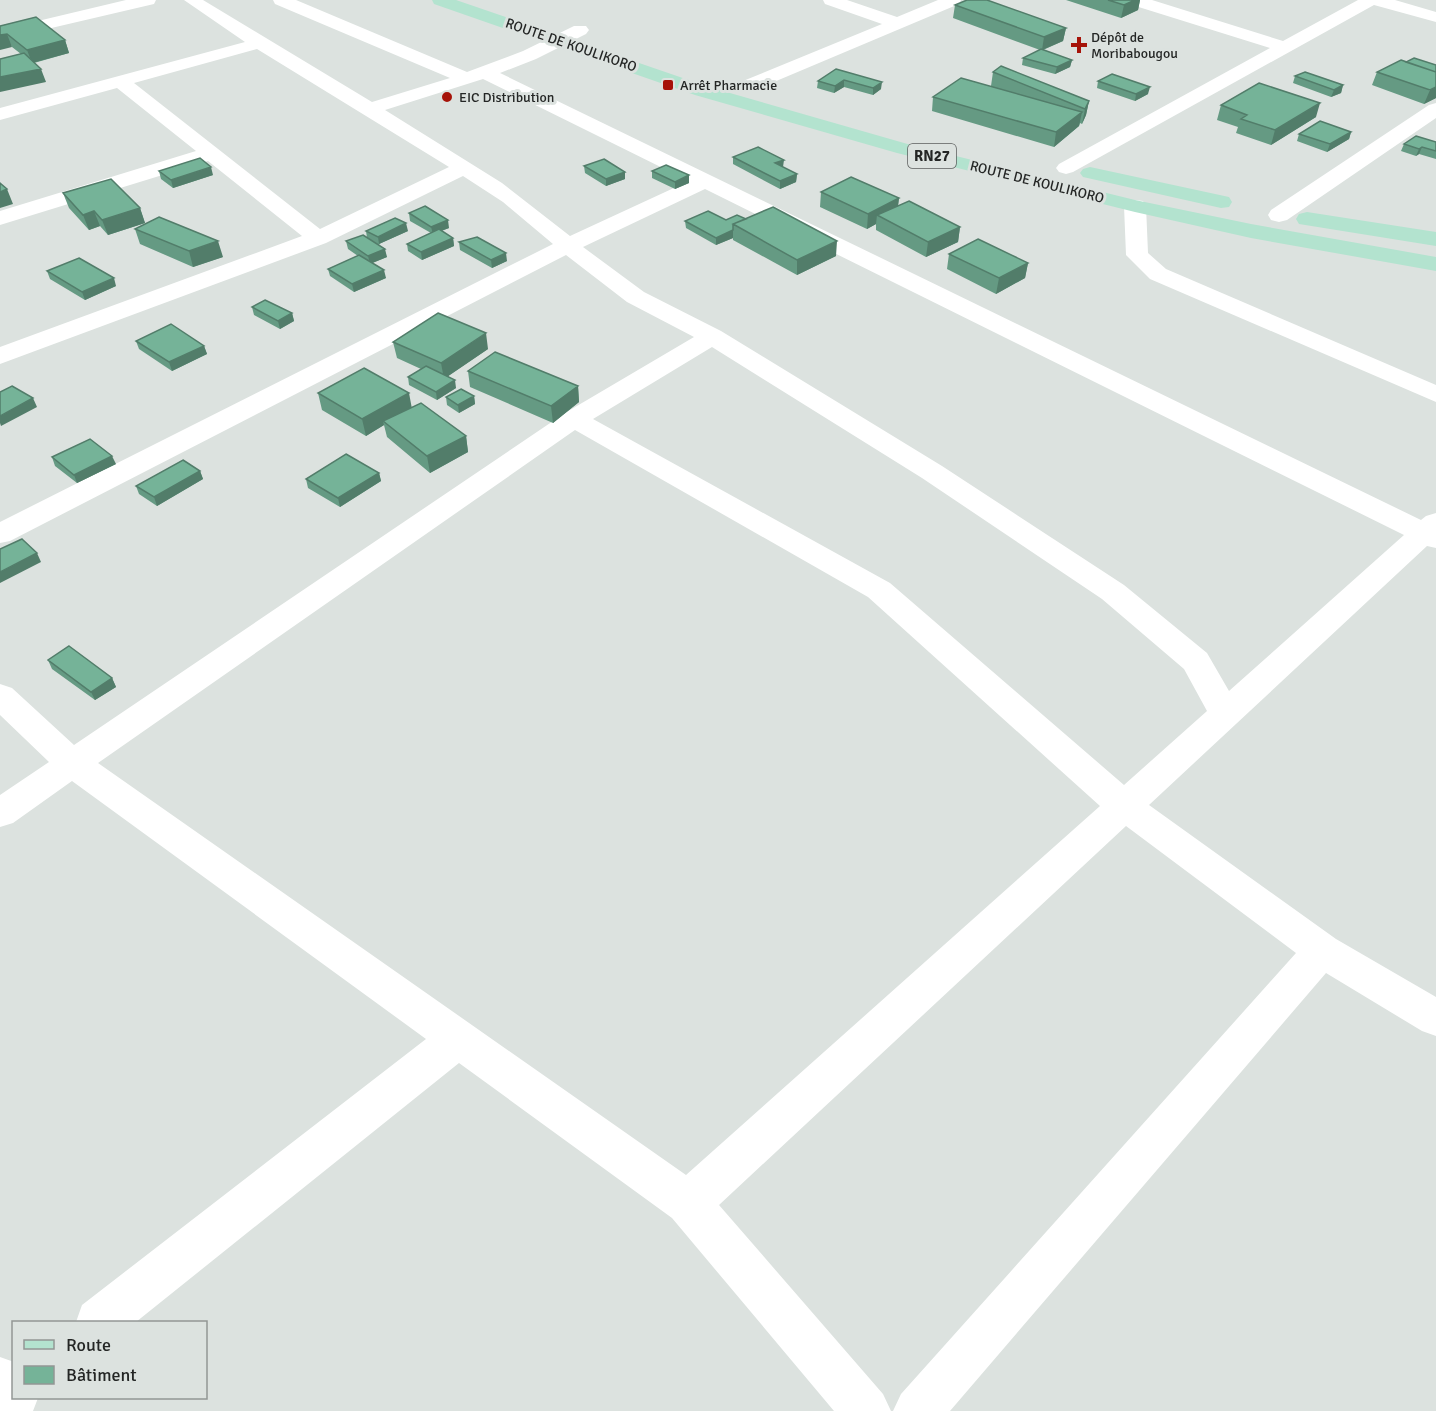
<svg xmlns="http://www.w3.org/2000/svg" width="1436" height="1411" viewBox="0 0 1436 1411" font-family="Signika,sans-serif">
	<style>
		.lines { fill: none; stroke-linecap: round; stroke-linejoin: round }
		.minor { fill: #fff; fill-rule: evenodd }
		.primary { fill: #b3e3cf; fill-rule: evenodd }
		.wall { fill: #659a83 }
		.shaded-wall { fill: #527d6a }
		.building { fill: #75b398; stroke: #527d6a; stroke-width: 1.5 }
		.poi-dot { fill: #a61309; stroke: #dce2df; stroke-width: 2 }
		.labels { text-anchor: middle; dominant-baseline: central; stroke-width: 6; stroke-linejoin: round; paint-order: stroke }
		.far-poi-label { font-size: 14px; fill: #242625; stroke: #dce2df; text-anchor: start }
		.far-street-label { font-size: 14px; fill: #242625; stroke: #dce2df }
		.shield { fill: #dce2df; stroke: #5b5e5d; stroke-width: 1.5 }
		.shield-label { font-size: 15px; font-weight: bold; fill: #242625 }
	</style>
	<rect width="100%" height="100%" fill="#dce2df"/>
	<g class="lines">
		<path class="minor" d="M126,0H156L154,4L0,40V30Z
			M184,0H203L372,102L450,78L275,4L273,0H296L467,72L523,51L574,26H586L589,30L586,34L536,59L500,73L1421,520L1426,516L1436,513V548L1427,546L1149,805L1336,939L1436,997V1036L1422,1031L1326,973L950,1411H893L901,1394L1296,953L1126,826L719,1205L883,1394L891,1411H834L672,1218L459,1063L136,1322H76L82,1305L426,1039L72,781L13,823L0,827V795L49,762L0,715V684L12,688L74,745L565,413L694,337L627,302L566,255L10,541L0,543V522L553,244L503,202L463,176L326,243L0,364V347L302,236L208,161L0,225V211L196,151L117,88L0,120V108L245,42ZM257,49L449,167L320,229L134,83ZM483,79L689,181L570,236L502,183L385,110ZM705,189L1404,535L1229,691L1207,653L1124,585L942,466L721,331L644,292L583,247ZM712,347L922,478L1102,599L1184,669L1207,711L1124,785L890,583L593,419ZM575,430L868,597L1100,806L686,1175L98,763Z
			M823,0H847L897,17L938,0H961L959,4L757,89H743L741,85L743,81L882,24L825,4Z
			M1127,0H1152L1283,41L1358,0H1395L1436,12V22L1374,5L1073,172L1066,174L1059,172L1056,168L1059,164L1270,48L1129,4Z
			M1436,103V118L1287,220L1279,222L1271,220L1268,215L1271,210L1429,105Z
			M1135,200L1143,201L1146,206L1148,253L1166,269L1436,385V402L1150,279L1126,255L1124,206L1127,201Z
			M0,1357L14,1362V1398H38L33,1411H0Z"/>
		<path class="primary" d="M432,0H456L709,87L911,145L1135,200L1251,224L1436,257V271L1251,238L1135,212L897,153L695,95L434,4Z
			M1090,167L1229,197L1232,202L1229,207L1221,208L1083,177L1080,173L1083,169Z
			M1307,212L1436,232V246L1299,224L1296,219L1299,214Z"/>
	</g>
	<path class="wall" d="M1066,0H1140L1138,10L1121,18Z
		M955,5L1066,28L1063,41L1043,50L1072,60L1070,67L1055,74L1022,65L1023,58L1040,50L953,18Z
		M0,26L65,40L69,53L34,63L46,82L21,54L12,47Z
		M1406,62L1436,98L1424,104L1372,85L1377,72Z
		M836,69L881,89L873,95L844,87L834,93L817,88L818,81Z
		M993,72L1089,101L1086,115L1082,124L1080,123L1079,126L1054,147L932,111L933,97L995,88L991,86Z
		M1295,76L1343,85L1341,93L1331,97L1293,83Z
		M1098,81L1148,94L1135,101L1097,88Z
		M1221,105L1316,117L1271,145L1236,133L1238,127L1217,120Z
		M1351,132L1349,139L1327,152L1297,141L1299,134Z
		M1436,142V159L1419,154L1416,156L1401,151L1404,144Z
		M733,157L797,174L796,182L780,189L733,164Z
		M584,166L625,172V179L606,186L585,173Z
		M159,171L213,175L173,188L161,179Z
		M652,171L689,183L675,189L652,178Z
		M821,192L899,198L898,206L960,227L958,242L926,257L876,230V224L867,229L820,207Z
		M63,193L140,208L145,223L108,235L100,226L89,230L69,208Z
		M409,213L449,228L441,231L453,238L454,246L422,260L408,251L407,244L431,233L410,221Z
		M746,219L836,256L797,275L733,240V238L716,245L686,228L685,221Z
		M135,229L223,257L193,267L140,244Z
		M366,231H408L379,244L387,257L372,263L386,278L354,292L330,276L328,269L358,256L348,249L346,241L367,238Z
		M459,242L507,261L492,268L460,250Z
		M949,254L1028,263L1025,278L996,294L947,269Z
		M47,271L116,286L85,300L50,279Z
		M252,307L292,313L294,321L280,329L254,315Z
		M136,341L204,346L207,354L172,371L139,349Z
		M393,342L488,349L448,376L456,388L437,400L409,385L408,377L421,369L397,358Z
		M468,371L578,386L579,402L553,423L470,387Z
		M318,393L411,408L466,436L468,452L430,473L387,437L384,425L366,436L322,410Z
		M474,396L475,404L459,413L447,405L446,397Z
		M52,457L116,464L77,483L55,466Z
		M200,471L203,479L157,506L139,494L136,486Z
		M379,473L381,481L340,507L308,488L306,479Z
		M48,660L112,678L116,687L95,700L52,669Z"/>
	<path class="shaded-wall" d="M1135,0H1140L1138,10L1121,18L1124,5Z
		M1066,28L1063,41L1042,50L1044,37Z
		M7,34L12,47L0,50V35Z
		M65,40L69,53L32,63L27,50Z
		M1072,60L1070,67L1055,74L1057,67Z
		M41,69L46,82L0,92V77Z
		M844,80V87L834,93L835,86Z
		M882,82L881,89L873,95V88Z
		M1343,85L1341,93L1331,97L1334,90Z
		M1150,87L1148,94L1135,101L1136,94Z
		M1436,87V98L1424,104L1430,90Z
		M1089,101L1086,115L1082,124L1085,109Z
		M1320,103L1316,117L1271,145L1275,130Z
		M1082,112L1079,126L1054,147L1056,132Z
		M1351,132L1349,139L1327,152L1330,144Z
		M1422,147L1419,154L1416,156L1419,149Z
		M784,160L783,167L775,163Z
		M211,167L213,175L173,188L171,180Z
		M625,172V179L606,186V179Z
		M797,174L796,182L780,189V181Z
		M689,175V183L675,189V182Z
		M7,189L13,204L0,208V192Z
		M899,198L897,213L877,215L876,224L867,229L868,214Z
		M140,208L145,223L108,235L102,220Z
		M94,211L100,226L89,230L83,215Z
		M448,220L449,228L433,234L431,227Z
		M406,223L408,231L379,244L378,237Z
		M960,227L958,242L926,257L928,242Z
		M733,230V238L716,245V238Z
		M453,238L454,246L422,260L421,252Z
		M218,241L223,257L193,267L189,251Z
		M837,241L836,256L797,275V260Z
		M385,249L387,257L370,264L368,256Z
		M506,253L507,261L492,268L491,260Z
		M1028,263L1025,278L996,294L999,278Z
		M384,270L386,278L354,292L352,284Z
		M114,278L116,286L85,300L82,292Z
		M292,313L294,321L280,329L278,321Z
		M486,333L488,349L444,379L441,363Z
		M204,346L207,354L172,371L169,362Z
		M455,380L456,388L437,400L436,392Z
		M578,386L579,402L553,423L551,406Z
		M409,393L412,409L383,421L384,425L366,436L362,419Z
		M474,396L475,404L459,413L458,405Z
		M33,398L37,407L1,426L0,423V416Z
		M466,436L468,452L430,473L427,456Z
		M112,456L116,464L77,483L74,475Z
		M200,471L203,479L157,506L154,497Z
		M379,473L381,481L340,507L338,498Z
		M37,553L41,562L0,583V572Z
		M112,678L116,687L95,700L91,692Z"/>
	<path class="building" d="M967,0H987L1066,28L1044,37L955,5Z
		M1108,0H1135L1124,5Z
		M36,17L65,40L27,50L7,34L0,35V26Z
		M1041,49L1072,60L1057,67L1023,58Z
		M24,53L41,69L0,77V59Z
		M1414,58L1436,65V72L1406,62Z
		M1401,60L1436,72V87L1430,90L1377,72Z
		M1001,66L1089,101L1085,109L993,72Z
		M836,69L882,82L873,88L844,80L835,86L818,81Z
		M1305,72L1343,85L1334,90L1295,76Z
		M1112,74L1150,87L1136,94L1098,81Z
		M961,78L1082,112L1056,132L933,97Z
		M1259,83L1320,103L1275,130L1241,119L1247,115L1221,105Z
		M1320,121L1351,132L1330,144L1299,134Z
		M1416,136L1436,142V151L1422,147L1419,149L1404,144Z
		M758,147L784,160L775,163L797,174L780,181L733,157Z
		M200,158L211,167L171,180L159,171Z
		M604,159L625,172L606,179L584,166Z
		M666,165L689,175L675,182L652,171Z
		M851,177L899,198L868,214L821,192Z
		M111,179L140,208L102,220L94,211L83,215L63,193Z
		M0,183L7,189L0,192Z
		M909,201L960,227L928,242L877,215Z
		M425,206L448,220L431,227L409,213Z
		M773,207L837,241L797,260L733,224Z
		M708,211L726,220L737,215L746,219L733,224V230L716,238L685,221Z
		M159,217L218,241L189,251L135,229Z
		M395,218L406,223L378,237L366,231Z
		M439,229L453,238L421,252L407,244Z
		M363,235L385,249L368,256L346,241Z
		M477,237L506,253L491,260L459,242Z
		M978,239L1028,263L999,278L949,254Z
		M359,255L384,270L352,284L328,269Z
		M79,258L114,278L82,292L47,271Z
		M265,300L292,313L278,321L252,307Z
		M438,313L486,333L441,363L393,342Z
		M171,324L204,346L169,362L136,341Z
		M495,352L578,386L551,406L468,371Z
		M426,366L455,380L436,392L408,377Z
		M364,368L409,393L362,419L318,393Z
		M12,386L33,398L0,416V392Z
		M461,389L474,396L458,405L446,397Z
		M421,403L466,436L427,456L383,421Z
		M90,439L112,456L74,475L52,457Z
		M346,454L379,473L338,498L306,479Z
		M183,460L200,471L154,497L136,486Z
		M22,539L37,553L0,572V549Z
		M69,646L112,678L91,692L48,660Z"/>
	<g class="poi-dot">
		<path d="M1076 36h6v6h6v6h-6v6h-6v-6h-6v-6h6z"/>
		<rect x="662" y="79" width="12" height="12" rx="3"/>
		<circle cx="447" cy="97" r="6"/>
	</g>
	<g class="labels">
		<g class="far-poi-label">
			<text x="1091" y="37">Dépôt de<tspan x="1091" dy="16">Moribabougou</tspan></text>
			<text x="680" y="85">Arrêt Pharmacie</text>
			<text x="459" y="97">EIC Distribution</text>
		</g>
		<g class="far-street-label">
			<text transform="translate(571 45) rotate(19)">ROUTE DE KOULIKORO</text>
			<text transform="translate(1037 182) rotate(14)">ROUTE DE KOULIKORO</text>
		</g>
		<rect class="shield" x="908" y="144" width="48" height="24" rx="4.5"/>
		<g class="shield-label">
			<text x="932" y="156">RN27</text>
		</g>
	</g>
	<rect x="12" y="1321" width="195" height="78" fill="#dce2df" stroke="#929795" stroke-width="1.5"/>
	<rect x="24" y="1340" width="30" height="9" fill="#b3e3cf" stroke="#929795" stroke-width="1.5"/>
	<text x="66" y="1351" font-size="18" fill="#242625">Route</text>
	<rect x="24" y="1366" width="30" height="18" fill="#75b398" stroke="#929795" stroke-width="1.5"/>
	<text x="66" y="1381" font-size="18" fill="#242625">Bâtiment</text>
</svg>
